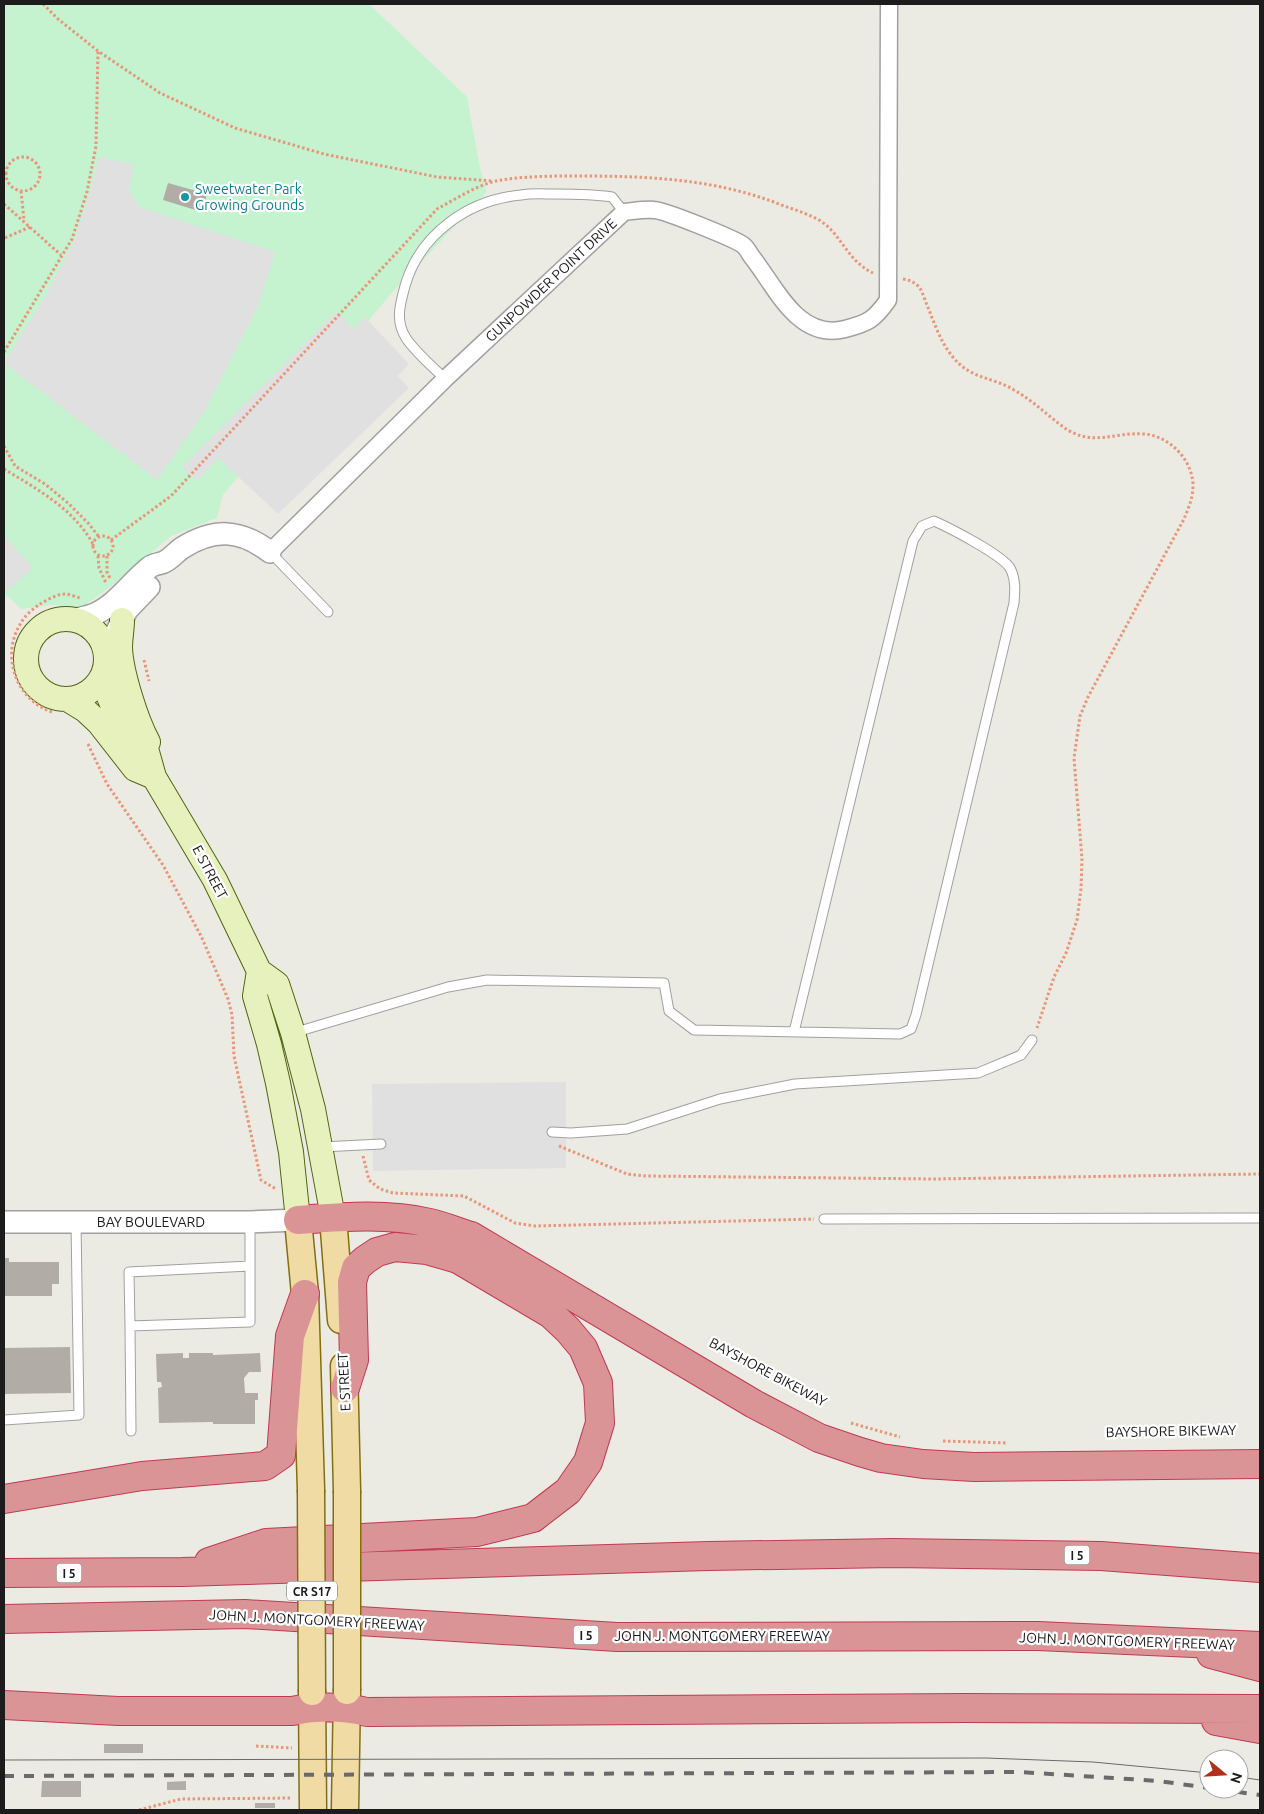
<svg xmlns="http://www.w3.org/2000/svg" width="1264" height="1814" viewBox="0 0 1264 1814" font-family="Ubuntu,sans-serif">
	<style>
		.park { fill: #c5f2cf }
		.parking { fill: #e0e0e0 }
		.building { fill: #b1ada6 }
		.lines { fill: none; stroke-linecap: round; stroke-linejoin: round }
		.service-casing { stroke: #a0a0a0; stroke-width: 11 }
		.minor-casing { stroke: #a0a0a0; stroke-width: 19 }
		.tertiary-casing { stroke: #a0a0a0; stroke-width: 24 }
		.secondary-casing { stroke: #4f6512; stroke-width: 26 }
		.primary-casing { stroke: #836f12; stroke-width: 29 }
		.motorway-casing { stroke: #c13953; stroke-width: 30 }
		.path { stroke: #e89579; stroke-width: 3; stroke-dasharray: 2.5 2.5; stroke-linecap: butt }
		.service { stroke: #fff; stroke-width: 9 }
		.minor { stroke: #fff; stroke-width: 16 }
		.tertiary { stroke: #fff; stroke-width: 21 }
		.secondary { stroke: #e6f1bd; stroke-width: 24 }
		.primary { stroke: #f0dba5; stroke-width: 26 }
		.motorway { stroke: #db9496; stroke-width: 28 }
		.tram { stroke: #6a6a6a; stroke-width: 1 }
		.rail { stroke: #6a6a6a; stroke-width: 4; stroke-dasharray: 10 10; stroke-linecap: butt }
		.primary-bridge-casing { stroke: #836f12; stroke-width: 29; stroke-linecap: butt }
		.primary-bridge { stroke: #f0dba5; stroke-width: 26 }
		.culture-dot { fill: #0f9aa8; stroke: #fff; stroke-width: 2 }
		.labels { text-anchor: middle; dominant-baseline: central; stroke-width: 4.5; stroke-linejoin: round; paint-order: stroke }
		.shield { fill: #fff; stroke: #606060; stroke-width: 1 }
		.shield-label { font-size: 12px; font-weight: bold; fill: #1c1c1c }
		.culture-label { font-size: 14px; fill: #0d838f; stroke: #fff; text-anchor: start }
		.street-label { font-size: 14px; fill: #1c1c1c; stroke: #fff }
	</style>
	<rect width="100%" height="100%" fill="#ecebe3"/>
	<path class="park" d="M4,4H369L467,97L480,168L487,192L390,295L223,495L217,518L171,536L127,574L83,607L51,605L21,609L4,593Z"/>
	<path class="parking" d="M98,157L133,164L129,191L139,207L275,252L259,304L205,411L157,480L4,363L44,298L74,241L93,182Z
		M337,311L353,329L365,317L409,364L398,376L409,388L278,514L218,458L197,481L182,467Z
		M4,535L33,568L8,590L4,586Z
		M566,1082V1168L373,1171L372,1084Z"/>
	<path class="building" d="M168,183L207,194L202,212L163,200Z
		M4,1258H9V1262H59V1284H52V1296H4Z
		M70,1347L71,1393L4,1394V1348Z
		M183,1353V1358H189V1353H213V1355L260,1353L261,1372H249L244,1378L245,1393H258V1400H255V1424H213V1422L159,1423L158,1388L162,1387L161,1382H157L156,1354Z
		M104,1744H143V1753H104Z
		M42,1781H81V1797H41Z
		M186,1781V1790H167V1782Z
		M255,1803H275V1808H255Z"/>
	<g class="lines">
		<defs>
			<path id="service" d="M445,379C433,367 415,352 406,338C395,321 400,304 405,286C420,234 468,200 521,195C532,193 544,194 555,194C575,194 593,194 612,197L624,212
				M270,552L328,612
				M293,1033L448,987L487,980L664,983L669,1011L694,1030L900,1034L911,1029L916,1015L1014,603C1015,591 1016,579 1010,568C1002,555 950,528 934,521L922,526L913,541L794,1032
				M552,1132L571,1133L627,1129L720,1099L795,1084L978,1073L1021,1055L1032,1040
				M322,1147L381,1144
				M824,1219L1260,1218
				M250,1266L129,1272L130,1326L250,1322V1223
				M130,1326L131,1431
				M4,1420L79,1415L76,1222"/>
			<path id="minor" d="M270,552L445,379L624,212C634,211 644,209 654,210C664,210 735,239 743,245C747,248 749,253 752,257C776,287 798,341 845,329C868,323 874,320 888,300L889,4"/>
			<path id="tertiary" d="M73,620C80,618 88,617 95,614C117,604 131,582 150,567C154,564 160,564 164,562C171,559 176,552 182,548C214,528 240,529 270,552
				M105,656L127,610L149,587
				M4,1222H250L298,1220"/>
			<path id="secondary" d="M26 659a40 40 0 1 1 80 0a40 40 0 1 1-80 0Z
				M122,620C122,629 120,638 120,648C121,672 136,720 148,742
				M101,678L115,711L147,752L154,777L215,880L259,971L277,984L293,1033L313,1109L333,1217
				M67,699L85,710L99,723L135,769L154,777
				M259,971L255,996L269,1044L278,1083L291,1152L298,1220"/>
			<path id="primary" d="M333,1217L341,1320
				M298,1220L305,1294L311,1490
				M344,1366L347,1491
				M312,1692L313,1810
				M345,1810L347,1691"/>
			<path id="motorway" d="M298,1220C341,1217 387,1213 430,1223C444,1226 457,1232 471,1236L754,1404L819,1438L860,1452L881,1458L923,1464L974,1467L1260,1464
				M4,1499L142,1476L265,1466L281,1455L290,1336L305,1294
				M209,1562L266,1543L477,1532L533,1518L568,1491L588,1462L600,1423L598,1383L583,1348L568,1330L551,1314L458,1259L427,1250L395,1247L377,1252L365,1260L356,1268L352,1282L354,1360L345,1388
				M4,1573L182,1572L709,1556L893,1553L1101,1556L1260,1568
				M4,1619L245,1614L617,1637L1038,1636L1260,1646
				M1211,1654L1260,1667
				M4,1705L118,1711H292C318,1706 341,1706 367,1712L965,1708L1260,1709
				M1216,1721L1260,1729"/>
		</defs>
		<use href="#service" class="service-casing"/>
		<use href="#minor" class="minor-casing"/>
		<use href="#tertiary" class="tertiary-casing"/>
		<use href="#secondary" class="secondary-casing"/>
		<use href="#primary" class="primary-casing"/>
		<use href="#motorway" class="motorway-casing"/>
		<path class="path" d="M43,4L58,19L98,51L160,93L235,128L324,154L437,177L493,181
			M6 174a17 17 0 1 1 34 0a17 17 0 1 1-34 0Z
			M21,191L24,220
			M4,204L61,255
			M5,238L30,227
			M903,279C909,280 912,281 917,285C922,289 924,298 927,305C934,322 940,341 952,356C971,380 991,376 1014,390C1032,400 1046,414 1062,426C1091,448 1112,432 1143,434C1169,435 1193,460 1193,486C1193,498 1188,509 1184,519L1088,697L1080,716L1074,758L1082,859L1081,889L1077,920L1066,953L1054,977L1037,1028
			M4,352L72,239L87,192L96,146L98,51
			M4,446L15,466L45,484L68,503L89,524L99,537
			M4,469C37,489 74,509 93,544
			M93 546a10 10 0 1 1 20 0a10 10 0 1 1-20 0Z
			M111,540L171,496L437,209C456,199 475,186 496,181C523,176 551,176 579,176C650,176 718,179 784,206C796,210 808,214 819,220C842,234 846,260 873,273
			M98,556L99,568L106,583
			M107,556V572L111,580
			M144,660L149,681
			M52,712C16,700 0,655 21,623C25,615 33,609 40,604C47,600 57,594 65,594C70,594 76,597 80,598
			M88,744L107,784L163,865L202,938L228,999L232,1015L234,1056L261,1180L276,1189
			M559,1146L627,1174L646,1176L935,1179L1260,1174
			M363,1156L369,1180L380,1189L393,1193L464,1196L515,1223L535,1226L814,1219
			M851,1423L900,1437
			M943,1441L1007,1443
			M256,1746L292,1748
			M139,1810L181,1799L292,1798"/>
		<use href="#service" class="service"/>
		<use href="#minor" class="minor"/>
		<use href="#tertiary" class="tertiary"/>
		<use href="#secondary" class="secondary"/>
		<use href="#primary" class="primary"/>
		<use href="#motorway" class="motorway"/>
		<path class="tram" d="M4,1760L986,1758L1093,1762L1209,1773
			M1239,1777L1260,1780"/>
		<path class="rail" d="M4,1776L1020,1772L1159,1781L1209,1788
			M1217,1789L1260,1795"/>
		<defs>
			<path id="primary-bridge" d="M311,1490L312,1692
				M347,1691V1491"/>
		</defs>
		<use href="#primary-bridge" class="primary-bridge-casing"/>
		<use href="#primary-bridge" class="primary-bridge"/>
	</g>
	<circle class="culture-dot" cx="185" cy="197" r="5"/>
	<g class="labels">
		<g class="shield">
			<rect x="1064.5" y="1545.5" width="25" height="19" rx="4"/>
			<rect x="56.5" y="1563.5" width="25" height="19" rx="4"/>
			<rect x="287" y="1581.5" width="50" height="19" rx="4"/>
			<rect x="573.5" y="1625.5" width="25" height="19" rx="4"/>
		</g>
		<g class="shield-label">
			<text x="1077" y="1555">I 5</text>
			<text x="69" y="1573">I 5</text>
			<text x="312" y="1591">CR S17</text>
			<text x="586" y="1635">I 5</text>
		</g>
		<g class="culture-label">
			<text x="195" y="189">Sweetwater Park<tspan x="195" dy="16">Growing Grounds</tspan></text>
		</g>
		<g class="street-label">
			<text transform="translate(551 280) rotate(-43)">GUNPOWDER POINT DRIVE</text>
			<text transform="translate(210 872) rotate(62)">E STREET</text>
			<text x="151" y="1222">BAY BOULEVARD</text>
			<text transform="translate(768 1372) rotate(28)">BAYSHORE BIKEWAY</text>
			<text transform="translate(344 1382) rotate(-93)">E STREET</text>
			<text transform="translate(1171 1431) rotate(-1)">BAYSHORE BIKEWAY</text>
			<text transform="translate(317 1620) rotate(3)">JOHN J. MONTGOMERY FREEWAY</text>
			<text x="722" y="1636">JOHN J. MONTGOMERY FREEWAY</text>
			<text transform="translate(1127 1641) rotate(2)">JOHN J. MONTGOMERY FREEWAY</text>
		</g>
	</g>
	<rect width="1264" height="1814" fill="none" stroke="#1c1c1c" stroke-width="10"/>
	<g transform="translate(1224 1774) rotate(108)"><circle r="24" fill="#ffffff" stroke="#a4a4a4"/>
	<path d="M0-4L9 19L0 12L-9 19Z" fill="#b03018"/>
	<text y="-8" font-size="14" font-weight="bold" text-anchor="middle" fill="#1c1c1c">N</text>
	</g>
</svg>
